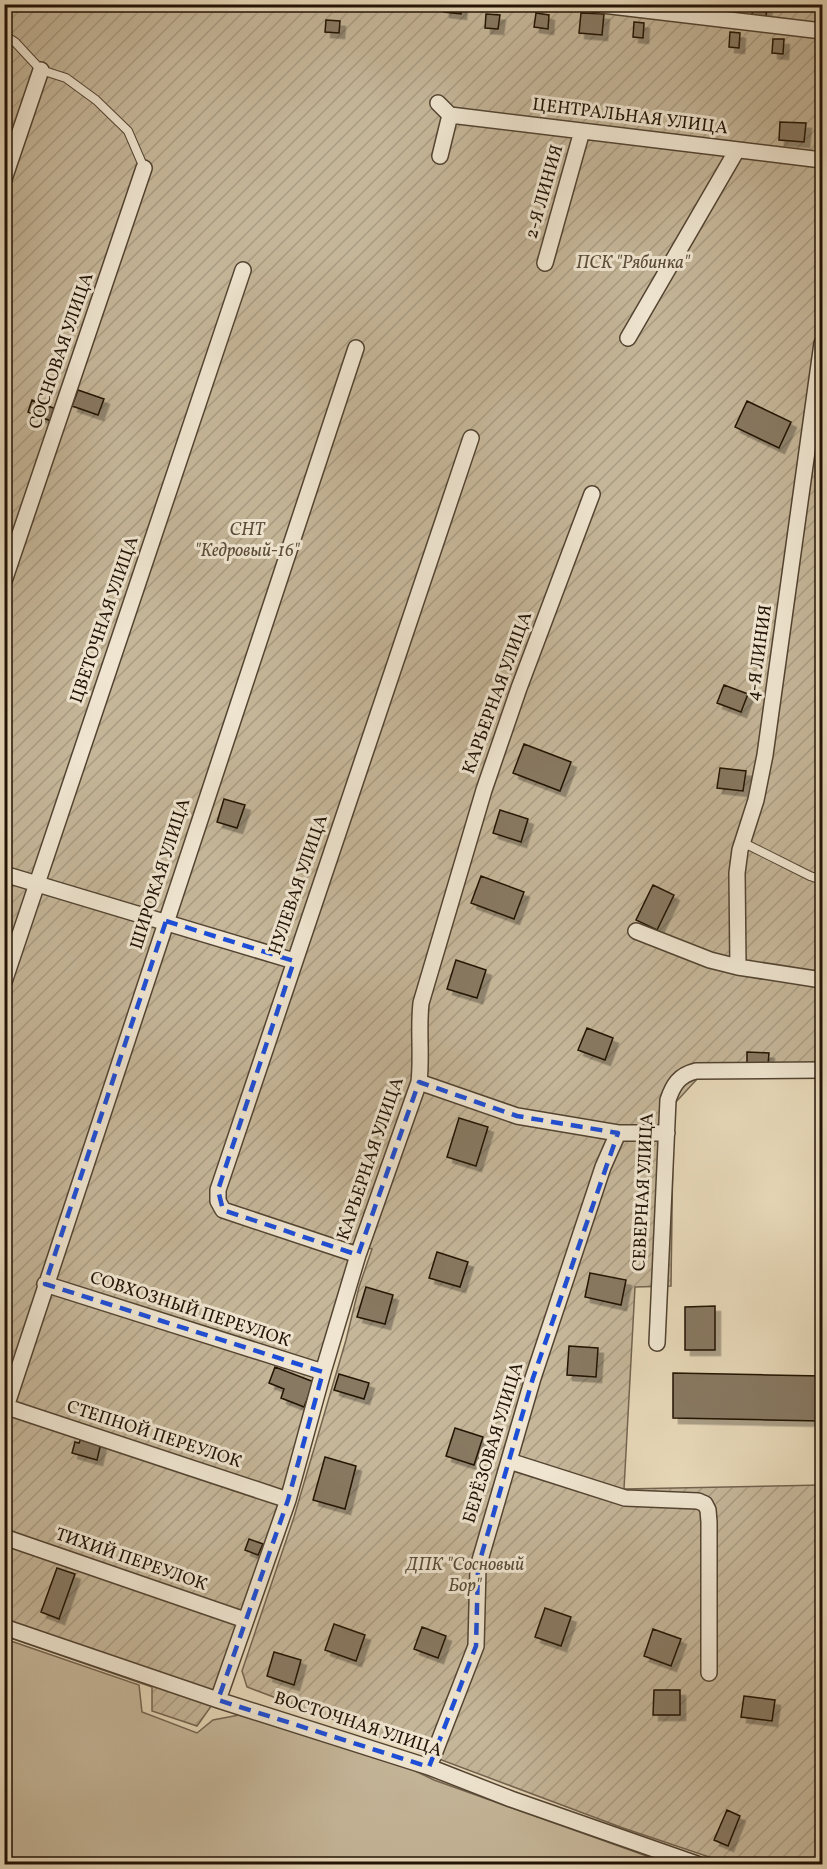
<svg xmlns="http://www.w3.org/2000/svg" width="827" height="1869" viewBox="0 0 827 1869" font-family="Vollkorn,serif">
	<style>
		.grass { fill: #c5b699; stroke: #746450; stroke-width: 1.5 }
		.garden { fill: url(#garden-furrows); stroke: #746450; stroke-width: 1.5 }
		.building { fill: #887962; stroke: #221306; stroke-width: 1.5; filter: url(#shadow) }
		.lines { fill: none; stroke-linecap: round; stroke-linejoin: round }
		.service-casing { stroke: #534432; stroke-width: 10 }
		.minor-casing { stroke: #534432; stroke-width: 18 }
		.service { stroke: #efe5d0; stroke-width: 8 }
		.minor { stroke: #efe5d0; stroke-width: 15 }
		.marked { fill: none; stroke: #1d4ed8; stroke-width: 4.5; stroke-dasharray: 12 8; stroke-linejoin: round }
		.labels { text-anchor: middle; dominant-baseline: central; stroke-width: 6; stroke-linejoin: round; paint-order: stroke }
		.street-label { font-size: 18px; fill: #221306; stroke: #efe5d0 }
		.park-label { font-size: 18px; font-style: italic; fill: #5b4c39; stroke: #efe5d0 }
	</style>
	<defs>
		<pattern id="garden-furrows" width="10" height="10" patternUnits="userSpaceOnUse" patternTransform="scale(1.5)"><rect width="10" height="10" fill="#c5b699"/><path d="M-1 1l2-2M0 10L10 0M9 11l2-2" fill="none" stroke="#a99c82"/></pattern>
		<filter id="shadow"><feDropShadow dx="5.5" dy="5.5" stdDeviation="0" flood-color="#0004"/></filter>
	</defs>
	<rect width="100%" height="100%" fill="#e6d7b7"/>
	<filter id="stains"><feTurbulence type="fractalNoise" baseFrequency=".00333" numOctaves="4"/><feColorMatrix values="0 0 0 0 .2 0 0 0 0 .09 0 0 0 0 .02 0 0 0 .5 -.17"/></filter>
	<radialGradient id="worn" r=".72"><stop offset=".6" stop-color="#630" stop-opacity="0"/><stop offset="1" stop-color="#630" stop-opacity=".3"/></radialGradient>
	<path class="grass" d="M5,1639L139,1685L142,1712L197,1733L213,1720L239,1715L407,1767L434,1780L669,1864H5Z"/>
	<path class="garden" d="M5,5H822V1077L698,1078L675,1103L673,1143L671,1286L635,1287L624,1489L822,1485V1864H730L623,1828L247,1687L242,1671L294,1517L346,1340L359,1287L372,1249L353,1244L290,1475L212,1705L197,1726L152,1711V1687L5,1636Z"/>
	<path class="building" d="M445,4H462L461,14L444,12Z
		M753,4H767L766,17L752,15Z
		M536,13L549,15L548,29L534,27Z
		M581,13L604,14L602,35L579,33Z
		M486,14L500,15L498,29L485,28Z
		M326,20L340,21L339,33L325,32Z
		M634,22L644,23L643,38L633,37Z
		M730,32L740,33L739,48L729,47Z
		M773,39H784L783,54L772,53Z
		M780,122L806,123L804,142L779,140Z
		M78,390L104,399L98,415L72,406Z
		M32,400L56,409L51,421L28,412Z
		M747,401L791,422L779,448L735,427Z
		M724,685L748,694L741,712L717,703Z
		M524,744L571,762L560,791L513,773Z
		M720,768L746,771L743,791L717,788Z
		M224,799L245,805L237,828L217,822Z
		M500,810L528,819L521,842L493,833Z
		M481,876L524,892L514,919L471,903Z
		M653,885L674,895L657,930L636,920Z
		M4,930L14,933L7,953L4,952Z
		M456,960L486,970L477,998L447,989Z
		M587,1028L613,1038L605,1060L578,1050Z
		M747,1052L769,1053L768,1065H747Z
		M459,1118L488,1127L476,1166L447,1157Z
		M437,1252L468,1262L460,1287L429,1278Z
		M590,1273L626,1280L621,1305L585,1297Z
		M366,1287L393,1295L385,1324L357,1317Z
		M715,1306V1350H685V1307Z
		M818,1312H822V1359H819Z
		M569,1346L598,1348L596,1377L567,1375Z
		M275,1367L314,1382L304,1407L281,1398L284,1389L269,1383Z
		M673,1373L822,1376V1421L673,1418Z
		M339,1374L369,1383L364,1399L334,1390Z
		M455,1428L483,1437L474,1465L446,1456Z
		M81,1438L101,1443L97,1460L72,1453L75,1442L79,1443Z
		M325,1457L356,1466L345,1509L313,1500Z
		M249,1539L263,1544L258,1555L245,1550Z
		M57,1568L75,1574L59,1619L41,1612Z
		M545,1608L571,1617L561,1646L535,1637Z
		M334,1624L365,1635L356,1661L325,1650Z
		M422,1627L446,1636L438,1658L414,1649Z
		M653,1629L681,1639L671,1666L644,1656Z
		M274,1652L301,1660L294,1685L267,1676Z
		M654,1690H680V1715H653Z
		M744,1696L775,1700L772,1721L741,1717Z
		M727,1810L740,1816L728,1846L714,1840Z"/>
	<g class="lines">
		<defs>
			<path id="service" d="M4,35L15,42L41,70L66,78L96,100L128,131L144,168
				M742,842L810,876L822,880"/>
			<path id="minor" d="M594,4L822,31
				M438,103L450,115L822,160
				M440,156L450,115
				M4,179L41,70
				M545,263L582,131
				M628,338L737,150
				M4,581L144,168
				M4,874L294,961
				M636,931L710,960L738,967L822,980
				M738,967L737,873L740,850L756,800L765,755L822,343
				M4,982L243,270
				M419,1082L517,1116L618,1133H667
				M358,1255L223,1210L218,1201V1190L471,438
				M45,1284L323,1372
				M657,1343L668,1100C673,1085 679,1075 696,1071L822,1070
				M7,1407L288,1500
				M4,1413L356,348
				M509,1461L625,1498L698,1501L705,1504L708,1510L709,1522V1673
				M4,1537L245,1620
				M4,1627L218,1700L429,1767L511,1799L697,1864
				M218,1700L288,1500L323,1372L358,1255L419,1082C422,1056 418,1029 421,1003L484,790L519,688L592,494
				M429,1767L476,1646L478,1567L533,1378L603,1167L618,1133"/>
		</defs>
		<use href="#service" class="service-casing"/>
		<use href="#minor" class="minor-casing"/>
		<use href="#service" class="service"/>
		<use href="#minor" class="minor"/>
	</g>
	<path class="marked" d="M166,921L294,961L218,1190L223,1210L358,1255L419,1082L517,1116L618,1133L533,1378L478,1567L476,1646L429,1767L218,1700L288,1500L323,1372L45,1284Z"/>
	<g class="labels">
		<g class="street-label">
			<text transform="translate(630 117) rotate(7)">ЦЕНТРАЛЬНАЯ УЛИЦА</text>
			<text transform="translate(545 192) rotate(-74)">2-Я ЛИНИЯ</text>
			<text transform="translate(62 351) rotate(-71)">СОСНОВАЯ УЛИЦА</text>
			<text transform="translate(105 620) rotate(-71)">ЦВЕТОЧНАЯ УЛИЦА</text>
			<text transform="translate(760 653) rotate(-82)">4-Я ЛИНИЯ</text>
			<text transform="translate(498 693) rotate(-70)">КАРЬЕРНАЯ УЛИЦА</text>
			<text transform="translate(161 874) rotate(-72)">ШИРОКАЯ УЛИЦА</text>
			<text transform="translate(299 885) rotate(-71)">НУЛЕВАЯ УЛИЦА</text>
			<text transform="translate(371 1159) rotate(-71)">КАРЬЕРНАЯ УЛИЦА</text>
			<text transform="translate(644 1192) rotate(-87)">СЕВЕРНАЯ УЛИЦА</text>
			<text transform="translate(190 1310) rotate(18)">СОВХОЗНЫЙ ПЕРЕУЛОК</text>
			<text transform="translate(154 1435) rotate(18)">СТЕПНОЙ ПЕРЕУЛОК</text>
			<text transform="translate(494 1443) rotate(-73)">БЕРЁЗОВАЯ УЛИЦА</text>
			<text transform="translate(131 1560) rotate(19)">ТИХИЙ ПЕРЕУЛОК</text>
			<text transform="translate(358 1725) rotate(18)">ВОСТОЧНАЯ УЛИЦА</text>
		</g>
		<g class="park-label">
			<text x="633" y="263">ПСК "Рябинка"</text>
			<text x="247" y="530">СНТ<tspan x="247" dy="21">"Кедровый-16"</tspan></text>
			<text x="465" y="1565">ДПК "Сосновый<tspan x="465" dy="21">Бор"</tspan></text>
		</g>
	</g>
	<rect width="827" height="1869" fill="none" stroke="#e6d7b7" stroke-width="24"/>
	<rect x="6" y="6" width="815" height="1857" fill="none" stroke="#221306" stroke-width="3"/>
	<rect x="12" y="12" width="803" height="1845" fill="none" stroke="#221306" stroke-width="1.5"/>
	<rect width="100%" height="100%" filter="url(#stains)"/>
	<rect width="100%" height="100%" fill="url(#worn)"/>
</svg>
